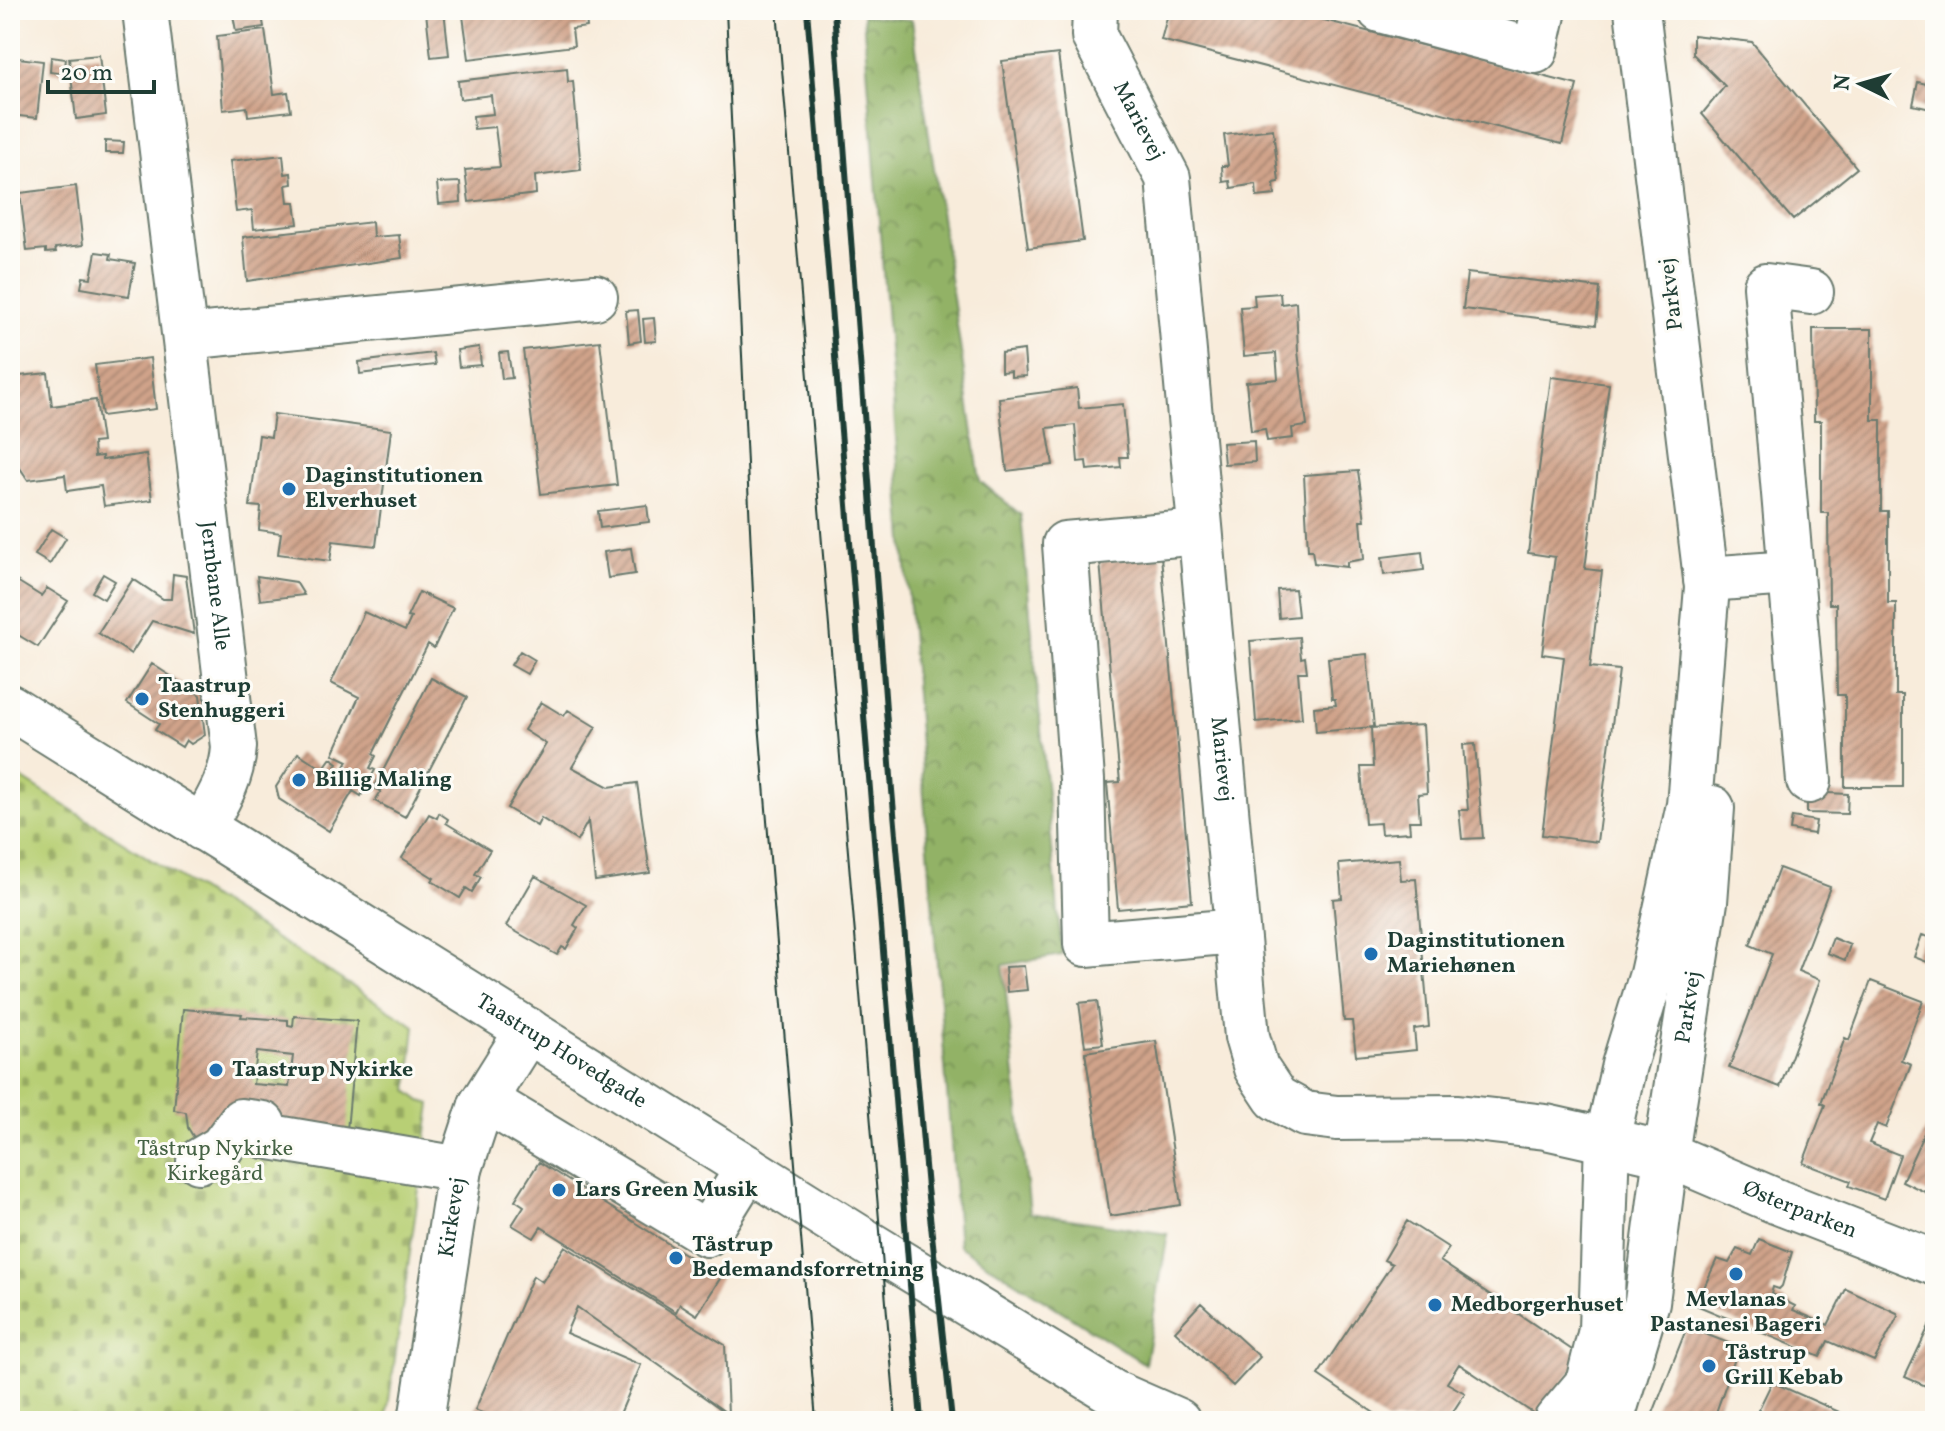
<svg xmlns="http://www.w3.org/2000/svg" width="1945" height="1431" viewBox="0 0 1945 1431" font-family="Vollkorn,serif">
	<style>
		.forest { fill: url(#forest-crowns); stroke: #58784d; stroke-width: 2 }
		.cemetery { fill: url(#cemetery-stones); stroke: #6c8654; stroke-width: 2 }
		.building { fill: url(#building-hatch); fill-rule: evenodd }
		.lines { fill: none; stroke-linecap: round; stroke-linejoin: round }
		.minor-casing { stroke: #6b7a6e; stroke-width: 48 }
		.minor { stroke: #fff; stroke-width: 44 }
		.tram { stroke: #1f3d34; stroke-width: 2 }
		.rail { stroke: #1f3d34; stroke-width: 6 }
		.poi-dot { fill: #1f6fb2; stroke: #fdfcf7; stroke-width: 3 }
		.labels { text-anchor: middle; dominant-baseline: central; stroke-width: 6; stroke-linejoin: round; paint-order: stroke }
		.street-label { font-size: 22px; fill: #1f3d34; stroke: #fdfcf7 }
		.poi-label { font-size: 22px; font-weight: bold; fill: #1f3d34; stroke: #fdfcf7; text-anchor: start }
		.park-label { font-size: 22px; fill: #456244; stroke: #fdfcf7 }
	</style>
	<defs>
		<pattern id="forest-crowns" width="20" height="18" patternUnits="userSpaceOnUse" patternTransform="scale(2)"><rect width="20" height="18" fill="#92b266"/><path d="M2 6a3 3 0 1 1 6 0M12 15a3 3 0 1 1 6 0" fill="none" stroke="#779255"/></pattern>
		<pattern id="cemetery-stones" width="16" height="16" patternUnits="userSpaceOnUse" patternTransform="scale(2)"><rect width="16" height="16" fill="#b8cf74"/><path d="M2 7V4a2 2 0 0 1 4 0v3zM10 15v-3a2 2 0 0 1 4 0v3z" fill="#95a960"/></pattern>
		<pattern id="building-hatch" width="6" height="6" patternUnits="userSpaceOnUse" patternTransform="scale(2)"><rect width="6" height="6" fill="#d0a38a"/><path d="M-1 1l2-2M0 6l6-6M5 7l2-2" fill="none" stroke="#a88672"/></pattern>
	</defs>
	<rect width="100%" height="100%" fill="#fdfcf7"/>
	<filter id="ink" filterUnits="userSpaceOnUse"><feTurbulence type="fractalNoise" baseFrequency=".0125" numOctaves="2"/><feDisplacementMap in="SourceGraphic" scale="16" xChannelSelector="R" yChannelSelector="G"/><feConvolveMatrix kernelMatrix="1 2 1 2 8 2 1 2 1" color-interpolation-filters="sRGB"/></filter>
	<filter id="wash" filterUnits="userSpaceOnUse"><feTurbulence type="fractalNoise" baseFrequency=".006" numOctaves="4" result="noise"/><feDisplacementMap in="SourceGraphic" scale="32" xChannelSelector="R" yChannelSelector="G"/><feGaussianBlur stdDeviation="1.8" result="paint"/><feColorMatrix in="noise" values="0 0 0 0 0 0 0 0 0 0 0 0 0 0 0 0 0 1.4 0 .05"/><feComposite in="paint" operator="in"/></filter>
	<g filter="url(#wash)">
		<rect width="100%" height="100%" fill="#f8ecdb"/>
		<path class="forest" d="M863,15L912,20L980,481L1021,515L1062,955L1003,965L1030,1213L1168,1234L1145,1364L959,1246Z"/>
		<path class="cemetery" d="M10,771L415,1026L408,1091L421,1101L431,1104L386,1421H107L10,1413Z"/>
		<g id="blocks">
			<path class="building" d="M232,10H261L264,27L236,31Z
				M441,10H444L449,55L431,57L426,12Z
				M465,10H585L587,27L572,29L574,46L469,59L463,16L466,15Z
				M1169,10H1285L1577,85L1562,144L1161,40Z
				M265,30L274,94L288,92L291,111L248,116L247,107L223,110L217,36Z
				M1693,35L1752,42L1857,168L1793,220L1702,114L1725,86L1693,54Z
				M1058,54L1083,241L1028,248L1002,61Z
				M99,55L106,115L76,119L69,58Z
				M10,57L43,61L37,118L10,115Z
				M51,57L66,59L64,74L50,72Z
				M567,68L568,82L573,81L581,170L535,176L536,194L469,202L465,170L500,167L495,127L474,129L473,116L493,114L491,95L460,99L458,81Z
				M1918,82L1935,86V110L1913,105Z
				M1273,129L1279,182L1274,183L1275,195L1257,197L1256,184L1231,188L1230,181L1223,182L1222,166H1228L1224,135Z
				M105,141L124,142L123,153H105Z
				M283,155L285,174L291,173L292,184L286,185L288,202H295L298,224L254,229L252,210L236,212L230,161Z
				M460,182L461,202L439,204L437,183Z
				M76,186L83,245L55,248L56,252L46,253V249L27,251L20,193Z
				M372,222L373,237L399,235L402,258L247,281L243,237Z
				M10,244L20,250L10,265Z
				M96,252L111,254L110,259L135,263L129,296L81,288L83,277L91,278Z
				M1467,273L1600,288L1596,325L1463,309Z
				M1280,293L1281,304L1296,302L1298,351L1307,426L1292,428L1293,438L1267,441L1265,429L1251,431L1246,382L1278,379L1276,353L1244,356L1240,307L1255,306L1254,295Z
				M638,310L641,341L629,343L626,311Z
				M654,318L656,341L645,342L643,319Z
				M1813,329H1872V420H1881V511H1888V603H1896V695H1903V787H1845V695H1837L1836,604H1829L1828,513H1821V421H1814Z
				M600,341L617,485L541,494L523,350Z
				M479,347L481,365L459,367L457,350Z
				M1024,350L1026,376L1011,377V371L1001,372V353Z
				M508,352L512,378L502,379L499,353Z
				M433,353L435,365L360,374L359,362Z
				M150,358L156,409L102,416L95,365Z
				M48,373L52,406L96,400L102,442L93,443L94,457L102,456V460L146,454L152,500L104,506L101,486L67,491L65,475L28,480L10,453V377Z
				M1551,377L1609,384L1585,569L1602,571L1590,667L1619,670L1597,842L1542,835L1564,657L1542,654L1555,557L1528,553Z
				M1077,388L1079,408L1123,404L1128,457H1120L1121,467L1087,470L1086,461L1078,462L1075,425L1047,428L1053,465L1007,471L999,398Z
				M274,414L391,430L376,546L333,541L330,561L278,554L281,533L259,530L261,507L250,506L259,435L271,437Z
				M1254,441L1255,462L1224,464L1222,443Z
				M1358,471L1365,520H1361L1364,559L1347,562V567L1314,563L1312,550H1308L1304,475Z
				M647,505L649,522L600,528L598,511Z
				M51,529L66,538L50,564L35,555Z
				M631,548L635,574L608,578L604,552Z
				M1422,552L1424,570L1384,575L1382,557Z
				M1161,556L1192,902L1118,909L1107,783L1120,782L1100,562Z
				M103,574L115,581L104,599L92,592Z
				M173,574L186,576L194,634L152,621L131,654L98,633L133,579L163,599H171Z
				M257,576L296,582L304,595L260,600Z
				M17,581L41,596L47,588L68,601L38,647L10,630V593Z
				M1295,589L1298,616L1279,618L1277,590Z
				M419,592L453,608L434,648L428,644L373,754L376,756L370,768L375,770L361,796L353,791L329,831L279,799L276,787L298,753L323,769L331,758L338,763L331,774L339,779L348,761L333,754L359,697L331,683L364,612L405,631L411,618L407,617Z
				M1299,637L1301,658L1305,657L1307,672H1298L1302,718L1256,722L1250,641Z
				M520,651L535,660L527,674L511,665Z
				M1367,654L1374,727L1316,732L1314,707L1336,705L1335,699H1332L1328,658Z
				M152,664L200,695L205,735L191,744L186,740L182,747L155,730L159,724L127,703Z
				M431,678L467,697L405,817L375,801L381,791L374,788Z
				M541,702L564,716L568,710L596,727L572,767L609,787L637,783L650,873L595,881L588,821L577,841L541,818L537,826L507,808L546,744L524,730Z
				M1423,725L1427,793L1418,794L1420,821H1409L1410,832L1381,834L1380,823L1365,824L1361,767H1373L1371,728Z
				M1475,744L1483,838L1462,839L1459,810H1468L1463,745Z
				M1807,792L1848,794L1847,814L1807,813Z
				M439,813L448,819L446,823L490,850L475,874L481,877L472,892L466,888L460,898L432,881L434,878L402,858L429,814L437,818Z
				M1792,817L1816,821L1814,834L1790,830Z
				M1399,859L1401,880L1416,879L1429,1027L1414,1029L1416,1050L1356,1056L1352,1021H1344L1333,899L1342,898L1339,864Z
				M1779,868L1830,887L1798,971L1820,980L1780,1087L1729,1068L1772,954L1750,945Z
				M535,876L586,905L574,925L578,928L566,949L562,947L557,955L506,926Z
				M1922,935L1935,939V965L1914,957Z
				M1833,938L1850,945L1845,960L1827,953Z
				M1024,966L1027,990L1007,992L1005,967Z
				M1871,981L1923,1001L1901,1060L1911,1064L1886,1128L1877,1124L1869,1143L1900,1155L1884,1199L1849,1186L1851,1181L1803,1163L1825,1105L1821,1103L1845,1038L1849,1040Z
				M1097,1001L1103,1044L1085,1046L1079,1003Z
				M183,1009L242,1014L241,1017L288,1020V1025L293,1026L294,1016L357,1021L347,1130L200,1140L193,1136L188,1128L186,1112L174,1110ZM257,1052L293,1056L289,1087L253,1084Z
				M1156,1041L1181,1205L1110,1216L1085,1052Z
				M1935,1109V1197L1902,1181Z
				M539,1162L721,1277L697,1315L680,1304L676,1312L541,1227L534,1238L512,1225L524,1206L515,1200Z
				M1407,1221L1449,1248L1440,1261L1581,1356L1542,1419L1459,1364L1447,1383L1465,1393L1447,1421H1386L1318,1375L1392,1264L1384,1260Z
				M1759,1239L1792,1252L1782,1286L1779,1289L1773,1287L1771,1294L1795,1306L1793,1310L1828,1325L1846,1289L1897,1313L1898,1316L1874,1361L1828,1341L1820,1357L1696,1305L1717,1259L1729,1263L1737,1249L1752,1255Z
				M565,1246L725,1345L728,1414L577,1307L566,1333L641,1365L617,1421H501L475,1410L533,1276L542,1282Z
				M1201,1303L1260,1357L1233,1386L1175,1331Z
				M1929,1326L1935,1329V1390L1905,1377Z
				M1687,1327L1739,1347L1713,1421H1650Z
				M1772,1382L1846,1415L1850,1421H1753Z"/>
		</g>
	</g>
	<g filter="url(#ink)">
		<use href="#blocks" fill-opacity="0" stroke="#6b7a6e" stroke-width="2"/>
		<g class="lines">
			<defs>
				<g id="minor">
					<path id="s1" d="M145,10L234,747C232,779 217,801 202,828"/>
					<path id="s2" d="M1095,10L1094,36L1168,178L1247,1037L1256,1068L1276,1098L1305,1114L1337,1118L1458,1117L1546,1127L1666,1154L1778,1202L1935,1263"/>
					<path d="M1380,10L1535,51L1544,10"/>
					<path d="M185,337L595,297"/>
					<path d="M1200,532L1065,544L1082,780L1086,944L1237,931"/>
					<path d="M1706,579L1791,573"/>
					<path id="s3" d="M10,707L863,1240L1114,1393L1178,1421"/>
					<path d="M1809,781L1766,286L1811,292"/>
					<path d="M481,1105L495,1106L707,1234L748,1168"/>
					<path d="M199,1161L221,1148L241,1121L263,1124L265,1136L460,1169"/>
					<path id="s4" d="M421,1421L460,1169L481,1105L528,1030"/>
					<path d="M1556,1421L1588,1383L1601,1330L1607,1140L1624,1065L1652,974L1689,805L1707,587L1637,10"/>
					<path id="s5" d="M1611,1421L1647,1302L1666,1154L1705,902L1712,808"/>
				</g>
			</defs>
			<use href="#minor" class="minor-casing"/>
			<use href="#minor" class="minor"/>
			<path class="tram" d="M726,10L759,723L816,1421
				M777,10L896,1421"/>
			<path class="rail" d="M807,10L921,1421
				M834,10L892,790L927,1188L952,1421"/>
		</g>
	</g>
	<g class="poi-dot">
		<circle cx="289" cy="489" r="8"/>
		<circle cx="142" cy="699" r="8"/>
		<circle cx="299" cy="780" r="8"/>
		<circle cx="1371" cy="954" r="8"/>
		<circle cx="216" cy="1070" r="8"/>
		<circle cx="559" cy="1190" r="8"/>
		<circle cx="676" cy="1258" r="8"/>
		<circle cx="1736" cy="1274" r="8"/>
		<circle cx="1435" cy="1305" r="8"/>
		<circle cx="1709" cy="1366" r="8"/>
	</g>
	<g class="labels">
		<g class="street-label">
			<text stroke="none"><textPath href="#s2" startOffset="122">Marievej</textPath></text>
			<text transform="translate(1672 294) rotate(-97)">Parkvej</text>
			<text stroke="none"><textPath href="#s1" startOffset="580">Jernbane Alle</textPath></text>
			<text stroke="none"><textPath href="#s2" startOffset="770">Marievej</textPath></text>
			<text stroke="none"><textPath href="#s5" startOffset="422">Parkvej</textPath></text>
			<text stroke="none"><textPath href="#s3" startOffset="650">Taastrup Hovedgade</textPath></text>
			<text stroke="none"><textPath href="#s2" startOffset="1660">Østerparken</textPath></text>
			<text stroke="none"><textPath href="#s4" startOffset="206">Kirkevej</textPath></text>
		</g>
		<g class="poi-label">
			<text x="305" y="476">Daginstitutionen<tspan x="305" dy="25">Elverhuset</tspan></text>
			<text x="158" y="686">Taastrup<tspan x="158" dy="25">Stenhuggeri</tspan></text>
			<text x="315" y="780">Billig Maling</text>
			<text x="1387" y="941">Daginstitutionen<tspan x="1387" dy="25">Mariehønen</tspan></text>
			<text x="232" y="1070">Taastrup Nykirke</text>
			<text x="575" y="1190">Lars Green Musik</text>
			<text x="692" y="1245">Tåstrup<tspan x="692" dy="25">Bedemandsforretning</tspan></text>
			<text x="1736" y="1300" text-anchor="middle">Mevlanas<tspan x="1736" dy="25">Pastanesi Bageri</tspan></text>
			<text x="1451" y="1305">Medborgerhuset</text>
			<text x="1725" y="1353">Tåstrup<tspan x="1725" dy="25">Grill Kebab</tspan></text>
		</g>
		<g class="park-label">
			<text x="215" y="1149">Tåstrup Nykirke<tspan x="215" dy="25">Kirkegård</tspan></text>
		</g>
	</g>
	<rect width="1945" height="1431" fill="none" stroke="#fdfcf7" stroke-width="40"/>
	<g transform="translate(1861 84) rotate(275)" stroke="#fdfcf7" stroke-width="6" paint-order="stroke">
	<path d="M0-6L14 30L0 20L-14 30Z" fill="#1f3d34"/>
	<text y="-12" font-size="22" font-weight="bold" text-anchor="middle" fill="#1f3d34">N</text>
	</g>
	<path d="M48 80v12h106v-12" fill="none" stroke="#1f3d34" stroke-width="4"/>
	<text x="60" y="80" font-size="24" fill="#1f3d34" stroke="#fdfcf7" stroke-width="6" paint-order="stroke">20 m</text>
</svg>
